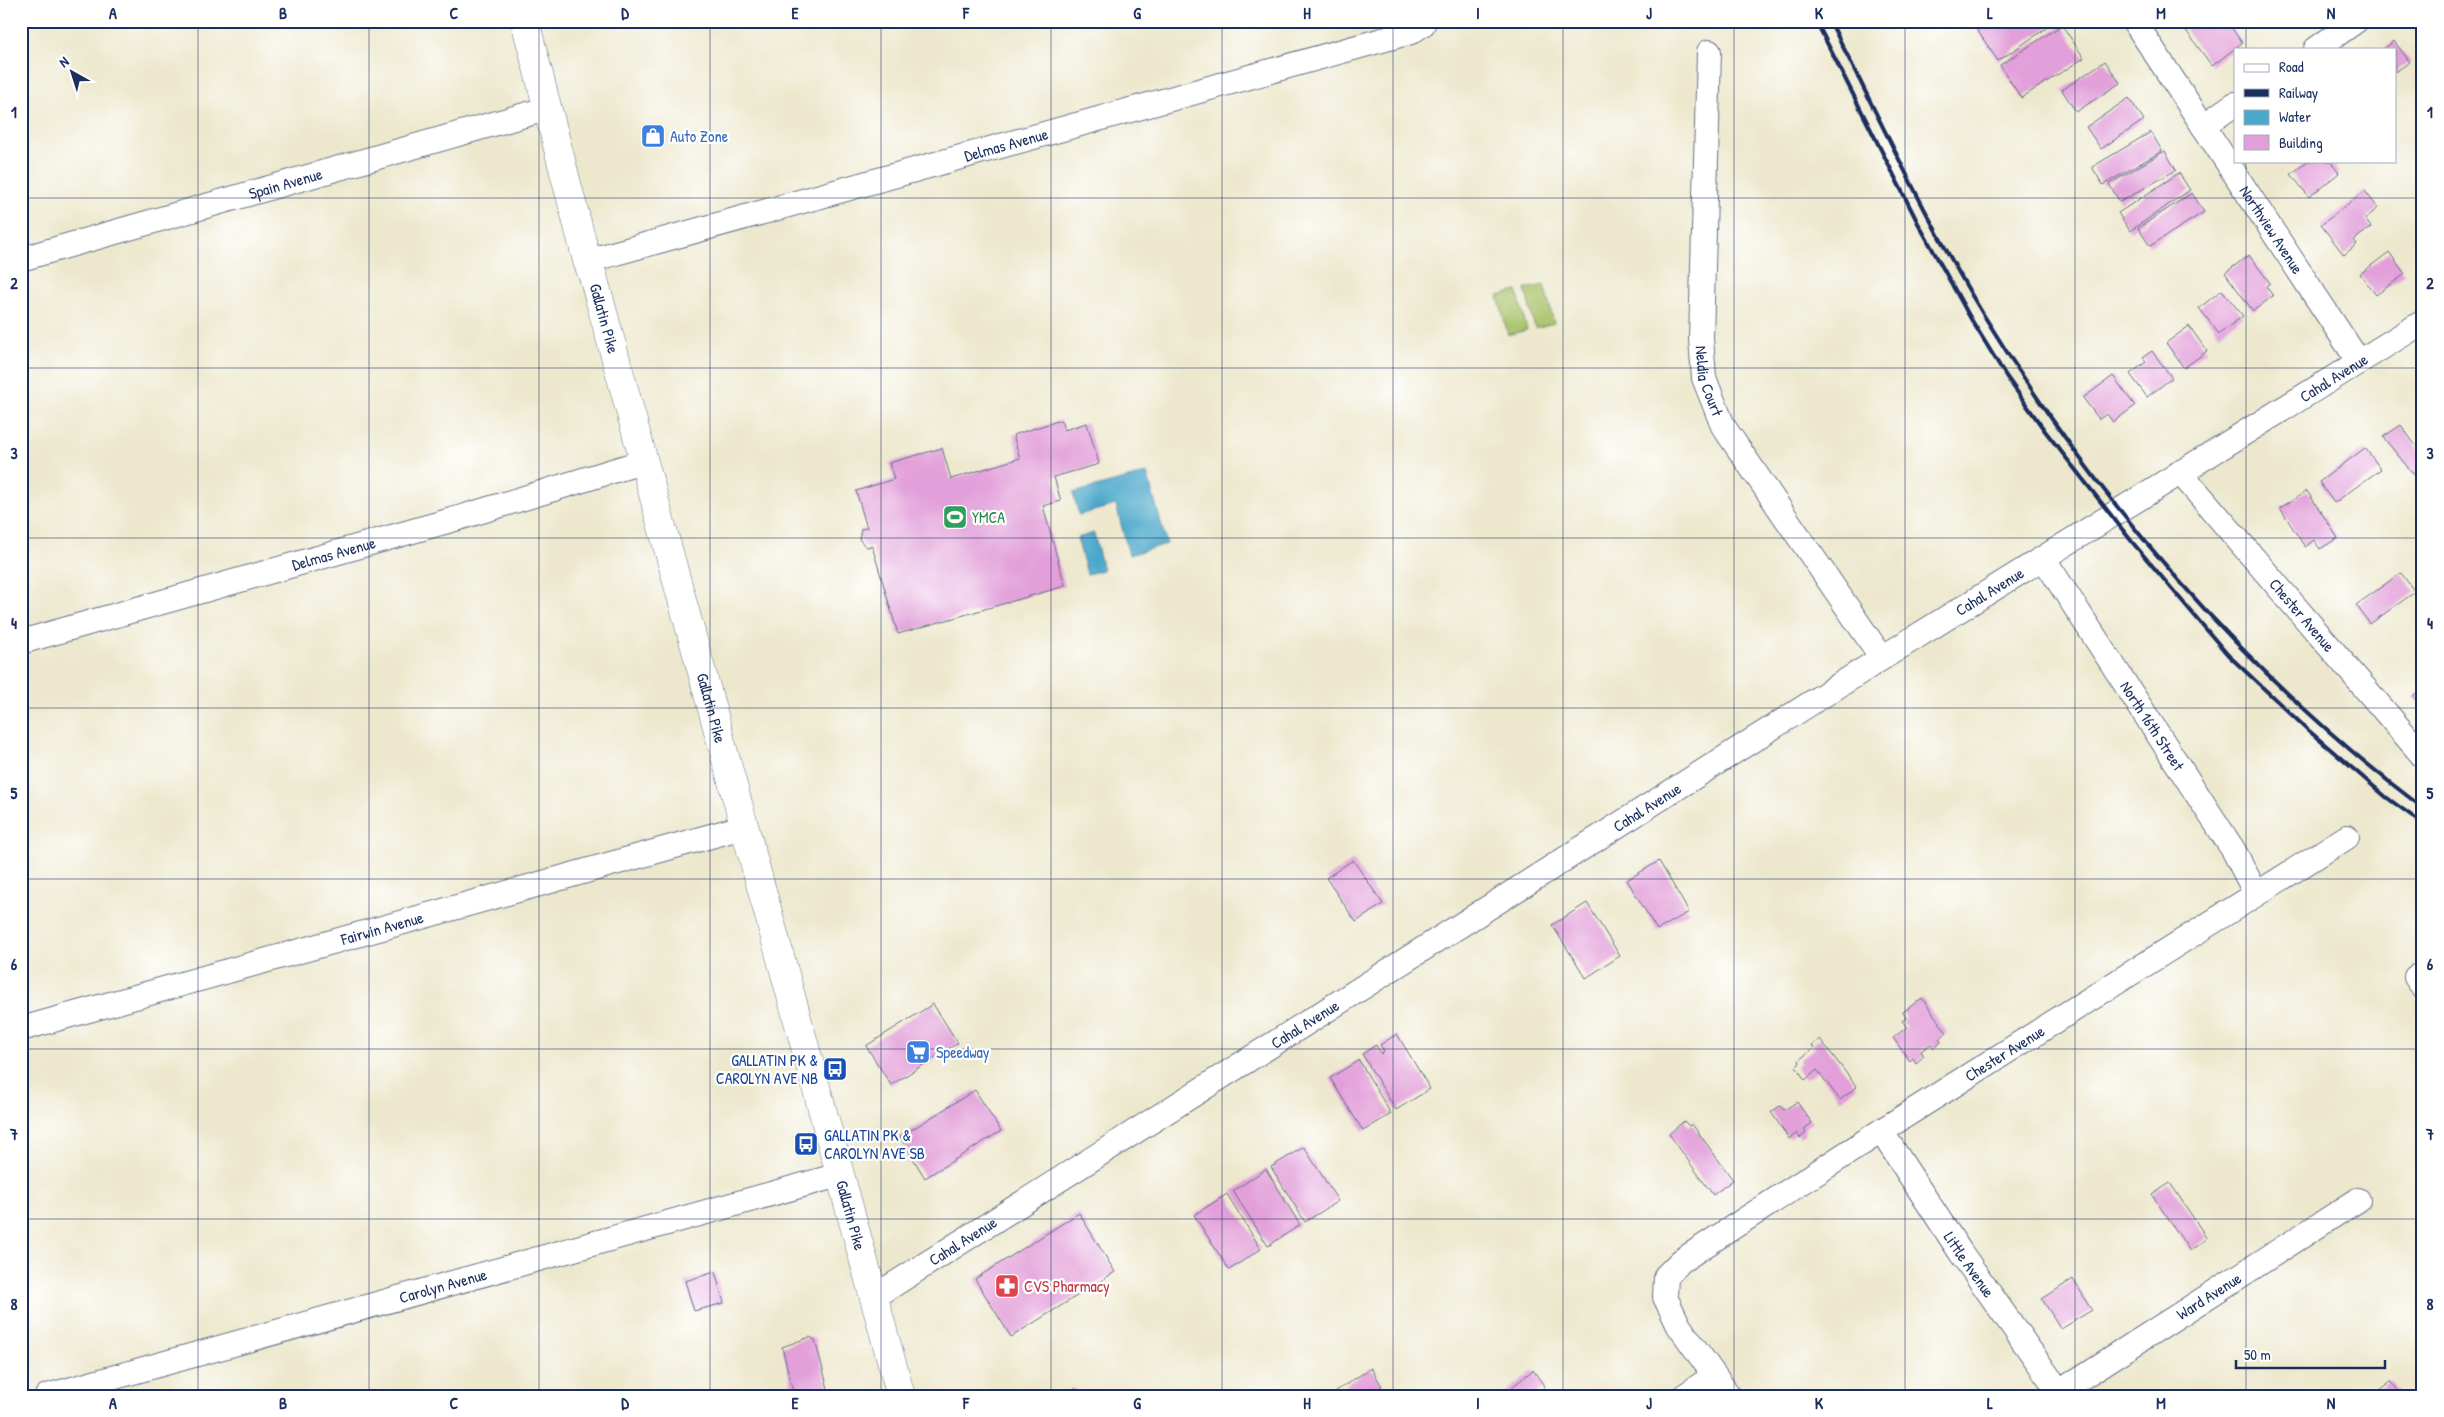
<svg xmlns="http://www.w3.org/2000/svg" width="2444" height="1417" viewBox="0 0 2444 1417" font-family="'Patrick Hand',sans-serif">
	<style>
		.green { fill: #a9c369; stroke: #627964 }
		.water { fill: #4ba8ca; stroke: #336c94 }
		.building { fill: #e29fd9 }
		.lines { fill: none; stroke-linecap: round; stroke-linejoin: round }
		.minor-casing { stroke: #647085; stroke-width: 26 }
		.major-casing { stroke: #647085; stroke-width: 29 }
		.minor { stroke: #fff; stroke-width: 24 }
		.major { stroke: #fff; stroke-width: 28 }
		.rail { stroke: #1b2f5e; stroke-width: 4 }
		.grid { fill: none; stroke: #1b2f5e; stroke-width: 1; stroke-opacity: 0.55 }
		.labels { text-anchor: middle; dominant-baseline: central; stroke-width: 4.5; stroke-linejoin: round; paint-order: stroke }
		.shop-label { font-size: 16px; fill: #366cbe; stroke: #fff; text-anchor: start }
		.street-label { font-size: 16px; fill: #1b2f5e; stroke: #fff }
		.leisure-label { font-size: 16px; fill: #27864d; stroke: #fff; text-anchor: start }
		.transit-label { font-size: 16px; fill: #164399; stroke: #fff; text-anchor: end }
		.health-label { font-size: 16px; fill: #be3a42; stroke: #fff; text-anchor: start }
		.neatline { fill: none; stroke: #1b2f5e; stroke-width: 2 }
		.grid-label { font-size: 16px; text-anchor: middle; font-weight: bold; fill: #1b2f5e }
	</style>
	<rect width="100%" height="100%" fill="#fff"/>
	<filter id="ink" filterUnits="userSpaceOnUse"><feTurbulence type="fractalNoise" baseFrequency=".02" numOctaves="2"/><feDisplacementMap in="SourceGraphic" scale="10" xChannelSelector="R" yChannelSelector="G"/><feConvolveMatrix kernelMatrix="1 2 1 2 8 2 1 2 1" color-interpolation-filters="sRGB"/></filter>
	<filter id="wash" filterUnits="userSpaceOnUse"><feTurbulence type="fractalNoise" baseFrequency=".0096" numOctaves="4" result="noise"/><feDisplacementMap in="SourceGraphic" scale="20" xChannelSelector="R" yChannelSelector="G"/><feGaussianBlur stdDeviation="1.12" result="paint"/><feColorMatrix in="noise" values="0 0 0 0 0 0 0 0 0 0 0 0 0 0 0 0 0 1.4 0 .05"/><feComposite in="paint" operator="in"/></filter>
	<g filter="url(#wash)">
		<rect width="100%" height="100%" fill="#ede8cd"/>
		<path class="green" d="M1544,285L1554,323L1535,328L1525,289Z
			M1517,291L1527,330L1508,335L1498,296Z"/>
		<path class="water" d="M1147,473L1167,544L1129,555L1116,505L1079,515L1073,493Z
			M1094,533L1103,570L1087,574L1077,538Z"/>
		<g id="blocks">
			<path class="building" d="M1984,21H2057L1998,61L1975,27Z
				M2188,21H2227L2242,43L2212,66L2182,25Z
				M2062,25L2084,58L2021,98L2000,65Z
				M2394,41L2410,62L2395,72V49H2384Z
				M2105,61L2120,83L2076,112L2062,90Z
				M2129,98L2144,120L2101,149L2086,127Z
				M2151,132L2162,151L2103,185L2092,167Z
				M2165,151L2176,170L2120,202L2109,184Z
				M2308,161H2330L2339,173L2309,197L2291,174Z
				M2179,173L2190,190L2130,231L2118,213Z
				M2365,191L2378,208L2365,219L2371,227L2354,240L2357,244L2344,255L2321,225Z
				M2192,193L2204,212L2150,246L2138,228Z
				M2389,252L2405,274L2376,295L2360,274Z
				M2249,255L2270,283L2266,286L2273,296L2253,311L2225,273Z
				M2222,290L2243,316L2219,334L2199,308Z
				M2189,326L2207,351L2184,368L2166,343Z
				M2152,351L2172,378L2147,397L2130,374L2146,362L2143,357Z
				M2113,376L2135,406L2113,422L2107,414L2099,419L2083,398Z
				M1061,420L1064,430L1087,423L1099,464L1054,477L1061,501L1043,506L1065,586L898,634L872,546L866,547L859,539L861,529L867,528L856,491L894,479L889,463L942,448L951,479L1020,458L1013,435Z
				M2401,425L2423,456V471L2415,476L2383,437Z
				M2365,448L2381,469L2334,503L2319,482Z
				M2307,491L2338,538L2320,549L2314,540L2305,547L2280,508Z
				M2401,573L2415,592L2370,624L2356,605Z
				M2423,689V709L2413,696Z
				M1353,860L1383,904L1356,922L1326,878Z
				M1659,861L1689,912L1657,930L1627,880Z
				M1587,903L1620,956L1586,978L1552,925Z
				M1922,998L1947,1033L1939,1039L1941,1042L1934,1048L1931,1044L1921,1051L1924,1056L1916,1063L1913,1058L1910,1061L1893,1038L1907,1027L1902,1021L1906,1018L1903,1012Z
				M933,1004L958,1043L891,1085L866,1046Z
				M1397,1034L1430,1089L1396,1110L1362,1054L1376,1045L1381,1054L1384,1051L1380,1045Z
				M1820,1039L1857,1087L1840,1100L1817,1070L1805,1080L1796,1067L1800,1063L1799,1060L1814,1048L1812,1045Z
				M1359,1060L1391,1114L1363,1131L1330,1078Z
				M975,1090L1001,1131L925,1178L900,1137Z
				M1797,1102L1812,1123L1804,1129L1806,1133L1800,1138L1797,1133L1789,1139L1771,1112L1780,1106L1784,1110Z
				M1684,1121L1689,1126L1692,1124L1733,1180L1713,1195L1669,1134Z
				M1304,1147L1338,1201L1305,1222L1271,1167Z
				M1266,1169L1300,1225L1268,1246L1233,1191Z
				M2170,1183L2207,1238L2190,1251L2152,1195Z
				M1227,1194L1261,1249L1229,1270L1194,1215Z
				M1079,1213L1115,1272L1011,1337L975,1279Z
				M715,1272L724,1303L694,1311L685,1281Z
				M2073,1279L2092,1310L2061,1329L2042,1299Z
				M810,1337L815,1340L830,1396H794L782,1347Z
				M1371,1368L1382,1386L1368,1396H1340L1336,1391Z
				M1533,1370L1545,1387L1533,1396H1501Z
				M2391,1381L2402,1396H2384L2379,1390Z
				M1075,1388L1079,1395L1084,1392L1086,1396H1064Z"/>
		</g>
	</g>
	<g filter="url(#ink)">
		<use href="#blocks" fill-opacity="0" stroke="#647085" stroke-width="1"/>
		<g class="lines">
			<defs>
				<g id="minor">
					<path id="s1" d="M2134,21L2359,362"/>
					<path d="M2316,49L2356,21"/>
					<path id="s2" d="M1709,52L1701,339L1704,378L1723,426L1882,658"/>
					<path d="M2203,126L2235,104"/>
					<path id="s3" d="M21,259L549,108"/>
					<path id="s4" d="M587,261L1411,32L1423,24V21"/>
					<path id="s5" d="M2180,472L2423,756"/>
					<path id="s6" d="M2044,559L2234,851L2256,894"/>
					<path id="s7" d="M21,642L462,517L645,461"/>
					<path d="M2416,977L2423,987"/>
					<path id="s8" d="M21,1029L743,827"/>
					<path id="s9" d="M1881,1131L1961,1253L2062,1396"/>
					<path id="s10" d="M874,1297L1882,658L2423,322"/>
					<path id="s11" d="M2059,1392L2358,1200"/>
					<path id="s12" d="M47,1396L839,1175"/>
					<path d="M1684,1396L1714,1376"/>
					<path id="s13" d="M1729,1396L1679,1326L1665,1297L1666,1276L1681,1261L1881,1131L2347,837"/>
				</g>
				<g id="major">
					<path id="s14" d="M525,21L587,261L593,276L901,1396"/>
				</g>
			</defs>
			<use href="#minor" class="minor-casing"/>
			<use href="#major" class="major-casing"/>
			<use href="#minor" class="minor"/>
			<use href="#major" class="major"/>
			<path class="rail" d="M1816,21L1918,223L1971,319L2006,376L2045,431L2133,543L2228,655L2308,730L2386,797L2423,824
				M1830,21C1880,119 1926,220 1983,314C2098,502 2246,675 2423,808"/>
		</g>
	</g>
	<path class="grid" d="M198,21V1396M369,21V1396M539,21V1396M710,21V1396M881,21V1396M1051,21V1396M1222,21V1396M1393,21V1396M1563,21V1396M1734,21V1396M1905,21V1396M2075,21V1396M2246,21V49M2246,161V1396M21,198H2423M21,368H2423M21,538H2423M21,708H2423M21,879H2423M21,1049H2423M21,1219H2423"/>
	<defs>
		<symbol id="shop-square" viewBox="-11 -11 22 22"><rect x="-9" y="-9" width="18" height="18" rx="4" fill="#3f7fe0" stroke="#fff"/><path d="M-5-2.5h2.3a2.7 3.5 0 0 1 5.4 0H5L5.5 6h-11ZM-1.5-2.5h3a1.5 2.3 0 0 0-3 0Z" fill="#fff"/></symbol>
		<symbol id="stadium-square" viewBox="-11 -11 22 22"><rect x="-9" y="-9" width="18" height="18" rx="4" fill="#2e9e5b" stroke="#fff"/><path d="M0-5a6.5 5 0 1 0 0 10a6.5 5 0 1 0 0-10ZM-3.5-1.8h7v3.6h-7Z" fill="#fff"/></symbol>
		<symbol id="supermarket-square" viewBox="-11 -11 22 22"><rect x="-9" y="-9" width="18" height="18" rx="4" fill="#3f7fe0" stroke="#fff"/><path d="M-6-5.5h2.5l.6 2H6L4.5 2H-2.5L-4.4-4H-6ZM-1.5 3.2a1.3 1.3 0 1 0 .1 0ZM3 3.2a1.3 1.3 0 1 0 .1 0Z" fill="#fff"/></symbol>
		<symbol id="bus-square" viewBox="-11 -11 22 22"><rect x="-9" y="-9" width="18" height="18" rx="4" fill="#1a4fb4" stroke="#fff"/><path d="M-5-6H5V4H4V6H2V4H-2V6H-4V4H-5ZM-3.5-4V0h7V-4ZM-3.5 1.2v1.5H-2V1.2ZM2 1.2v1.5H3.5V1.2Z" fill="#fff"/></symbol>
		<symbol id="pharmacy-square" viewBox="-11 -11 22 22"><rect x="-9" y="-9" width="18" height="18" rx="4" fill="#e0444e" stroke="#fff"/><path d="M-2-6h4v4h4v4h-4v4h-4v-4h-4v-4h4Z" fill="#fff"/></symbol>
	</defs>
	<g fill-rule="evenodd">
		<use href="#shop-square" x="639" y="122" width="28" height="28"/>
		<use href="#stadium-square" x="941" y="503" width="28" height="28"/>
		<use href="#supermarket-square" x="904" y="1038" width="28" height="28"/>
		<use href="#bus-square" x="821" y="1055" width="28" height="28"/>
		<use href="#bus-square" x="792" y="1130" width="28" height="28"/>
		<use href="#pharmacy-square" x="993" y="1272" width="28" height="28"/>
	</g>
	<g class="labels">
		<g class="shop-label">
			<text x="670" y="136">Auto Zone</text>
			<text x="936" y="1052">Speedway</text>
		</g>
		<g class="street-label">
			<text stroke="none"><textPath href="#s4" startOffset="435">Delmas Avenue</textPath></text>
			<text stroke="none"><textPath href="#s3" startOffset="275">Spain Avenue</textPath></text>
			<text stroke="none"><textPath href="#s1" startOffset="250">Northview Avenue</textPath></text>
			<text stroke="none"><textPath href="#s14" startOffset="308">Gallatin Pike</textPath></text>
			<text stroke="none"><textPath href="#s10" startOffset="1725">Cahal Avenue</textPath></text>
			<text stroke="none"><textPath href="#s2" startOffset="330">Neldia Court</textPath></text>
			<text stroke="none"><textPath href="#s7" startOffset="325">Delmas Avenue</textPath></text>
			<text stroke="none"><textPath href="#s10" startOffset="1320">Cahal Avenue</textPath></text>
			<text stroke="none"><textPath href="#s5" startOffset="188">Chester Avenue</textPath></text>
			<text stroke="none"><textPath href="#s14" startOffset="712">Gallatin Pike</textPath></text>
			<text stroke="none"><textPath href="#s6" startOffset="199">North 16th Street</textPath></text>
			<text stroke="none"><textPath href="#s10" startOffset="915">Cahal Avenue</textPath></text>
			<text stroke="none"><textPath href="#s8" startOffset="375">Fairwin Avenue</textPath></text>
			<text stroke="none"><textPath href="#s10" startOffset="510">Cahal Avenue</textPath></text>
			<text stroke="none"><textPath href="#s13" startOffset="545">Chester Avenue</textPath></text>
			<text stroke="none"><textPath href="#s14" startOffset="1238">Gallatin Pike</textPath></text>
			<text stroke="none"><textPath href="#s10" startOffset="105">Cahal Avenue</textPath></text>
			<text stroke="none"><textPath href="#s9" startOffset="160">Little Avenue</textPath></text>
			<text stroke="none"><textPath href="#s12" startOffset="411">Carolyn Avenue</textPath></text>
			<text stroke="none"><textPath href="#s11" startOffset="178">Ward Avenue</textPath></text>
		</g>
		<g class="leisure-label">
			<text x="972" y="517">YMCA</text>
		</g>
		<g class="transit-label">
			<text x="818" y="1060">GALLATIN PK &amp;<tspan x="818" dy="18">CAROLYN AVE NB</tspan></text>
			<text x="824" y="1135" text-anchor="start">GALLATIN PK &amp;<tspan x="824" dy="18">CAROLYN AVE SB</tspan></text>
		</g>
		<g class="health-label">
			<text x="1024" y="1286">CVS Pharmacy</text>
		</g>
	</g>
	<rect width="2444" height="1417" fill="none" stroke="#fff" stroke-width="55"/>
	<rect x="2234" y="48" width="162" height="115" fill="#ffffff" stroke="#a4acbf"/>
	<rect x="2244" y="64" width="25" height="8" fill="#ffffff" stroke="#a4acbf"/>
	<text x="2279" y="72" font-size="15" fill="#1b2f5e">Road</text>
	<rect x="2244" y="89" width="25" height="8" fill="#1b2f5e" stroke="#a4acbf"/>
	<text x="2279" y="98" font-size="15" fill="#1b2f5e">Railway</text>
	<rect x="2244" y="110" width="25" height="15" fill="#4ba8ca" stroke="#a4acbf"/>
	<text x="2279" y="122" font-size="15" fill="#1b2f5e">Water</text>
	<rect x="2244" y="135" width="25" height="15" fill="#e29fd9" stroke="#a4acbf"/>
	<text x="2279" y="148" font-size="15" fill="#1b2f5e">Building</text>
	<g transform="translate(72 72) rotate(321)" stroke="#ffffff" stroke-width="4" paint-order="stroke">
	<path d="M0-4L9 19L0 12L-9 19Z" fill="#1b2f5e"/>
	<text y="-8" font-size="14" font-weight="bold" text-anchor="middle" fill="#1b2f5e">N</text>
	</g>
	<path d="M2236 1360v8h149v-8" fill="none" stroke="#1b2f5e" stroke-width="2.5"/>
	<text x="2244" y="1360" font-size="15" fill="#1b2f5e" stroke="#ffffff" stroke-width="4" paint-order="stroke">50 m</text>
	<rect x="28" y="28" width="2388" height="1362" class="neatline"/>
	<g class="grid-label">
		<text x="113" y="19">A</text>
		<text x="283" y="19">B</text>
		<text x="454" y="19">C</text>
		<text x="625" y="19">D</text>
		<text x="795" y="19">E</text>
		<text x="966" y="19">F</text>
		<text x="1137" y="19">G</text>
		<text x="1307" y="19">H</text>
		<text x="1478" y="19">I</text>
		<text x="1649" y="19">J</text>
		<text x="1819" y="19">K</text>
		<text x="1990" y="19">L</text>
		<text x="2161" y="19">M</text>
		<text x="2331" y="19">N</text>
		<text x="14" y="118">1</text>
		<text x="2430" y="118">1</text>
		<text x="14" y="289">2</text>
		<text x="2430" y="289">2</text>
		<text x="14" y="459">3</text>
		<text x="2430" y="459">3</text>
		<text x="14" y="629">4</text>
		<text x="2430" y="629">4</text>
		<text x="14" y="799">5</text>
		<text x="2430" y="799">5</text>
		<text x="14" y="970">6</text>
		<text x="2430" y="970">6</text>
		<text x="14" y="1140">7</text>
		<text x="2430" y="1140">7</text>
		<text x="14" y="1310">8</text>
		<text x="2430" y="1310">8</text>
		<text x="113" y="1409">A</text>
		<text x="283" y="1409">B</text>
		<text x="454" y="1409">C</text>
		<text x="625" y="1409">D</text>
		<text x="795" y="1409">E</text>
		<text x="966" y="1409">F</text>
		<text x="1137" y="1409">G</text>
		<text x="1307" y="1409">H</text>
		<text x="1478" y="1409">I</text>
		<text x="1649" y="1409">J</text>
		<text x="1819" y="1409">K</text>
		<text x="1990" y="1409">L</text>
		<text x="2161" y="1409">M</text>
		<text x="2331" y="1409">N</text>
	</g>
</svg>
